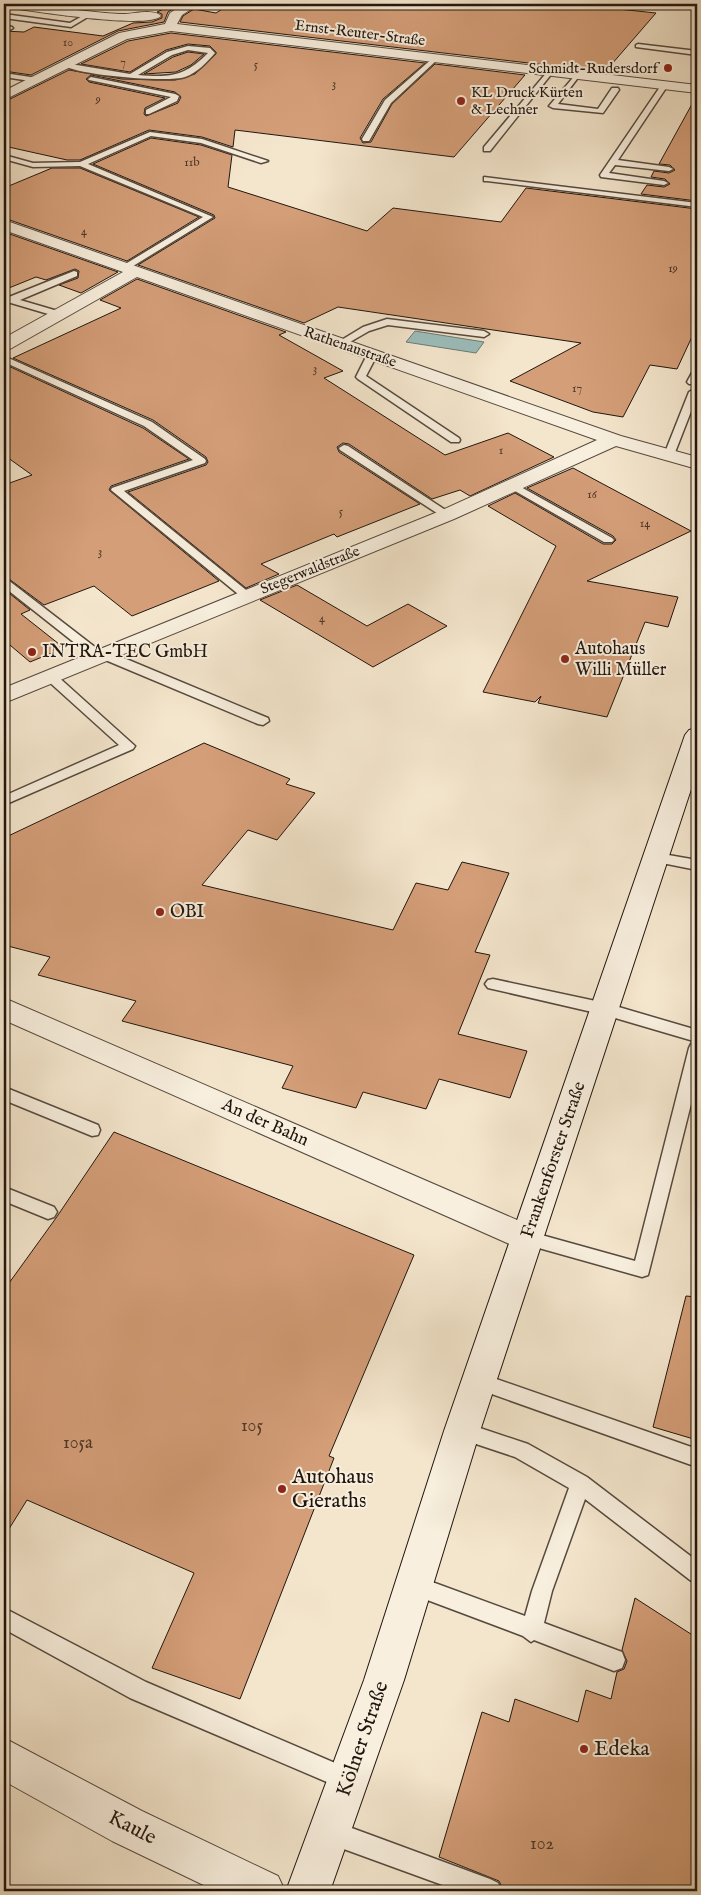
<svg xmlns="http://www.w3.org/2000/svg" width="701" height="1895" viewBox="0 0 701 1895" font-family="'IM FELL English',serif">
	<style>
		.water { fill: #9cbebc; stroke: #6b7b77 }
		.building { fill: #d49e78; stroke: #21160f; fill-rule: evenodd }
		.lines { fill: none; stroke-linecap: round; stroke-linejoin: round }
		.service-casing { stroke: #564a3e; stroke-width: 3 }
		.minor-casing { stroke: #564a3e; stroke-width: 2 }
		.secondary-casing { stroke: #21160f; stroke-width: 2 }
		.path { stroke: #21160f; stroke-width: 1; stroke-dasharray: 0.5 1; stroke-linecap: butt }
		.service { fill: #f8efde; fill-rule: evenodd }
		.minor { fill: #f8efde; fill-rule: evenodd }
		.secondary { fill: #f8efde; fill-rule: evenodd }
		.poi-dot { fill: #8f2418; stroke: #f8efde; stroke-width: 2 }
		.labels { text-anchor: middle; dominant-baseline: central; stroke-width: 4; stroke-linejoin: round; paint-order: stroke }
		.far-number-label { font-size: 12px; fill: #4e3829 }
		.far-street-label { font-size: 15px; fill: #21160f; stroke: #f8efde }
		.far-poi-label { font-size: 15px; fill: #21160f; stroke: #f8efde; text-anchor: end }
		.poi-label { font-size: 18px; fill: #21160f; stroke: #f8efde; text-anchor: start }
		.street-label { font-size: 18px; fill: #21160f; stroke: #f8efde }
		.near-number-label { font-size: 18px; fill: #4e3829 }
		.near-poi-label { font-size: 21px; fill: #21160f; stroke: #f8efde; text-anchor: start }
		.near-street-label { font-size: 21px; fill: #21160f; stroke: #f8efde }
	</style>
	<rect width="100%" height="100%" fill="#f4e6cd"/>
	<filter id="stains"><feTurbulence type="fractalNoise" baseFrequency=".004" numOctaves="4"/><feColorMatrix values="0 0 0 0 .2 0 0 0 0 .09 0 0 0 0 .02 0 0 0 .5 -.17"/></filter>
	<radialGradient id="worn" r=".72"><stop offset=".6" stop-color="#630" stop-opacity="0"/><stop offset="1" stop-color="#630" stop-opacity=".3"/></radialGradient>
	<path class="water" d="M415,331L484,342L476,353L406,342Z"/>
	<path class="building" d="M230,4L263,6L266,4H602L599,7L656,13L605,72L180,22L183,16L194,9L216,13Z
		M170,6L176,7L168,12L164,22L118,31L31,75L4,71V31L24,32L34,27L103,36L133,23L152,22L162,18V14L157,12Z
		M171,33L425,63L383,99L360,138L363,143L371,142L392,104L435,64L525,75L454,157L235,130L233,147L202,137L149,130L80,160H67L4,146V102L69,70L122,79L175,80L195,74L216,54V52L210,46L188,44L166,50L130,72L81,64L128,41ZM91,75L175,92L181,97L178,103L146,116L144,114L145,108L165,98L89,82L86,79Z
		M188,52L204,54L191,65L176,72L144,74L173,57Z
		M697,95V201L641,194L647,185L664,187L670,184L665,179L651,177L654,171L669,173L675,170L670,165L659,164Z
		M151,138L201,145L232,155L228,187L367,231L393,208L501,222L526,188L697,209V326L677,369L650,365L623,417L593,412L510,381L581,343L338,307L304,323L138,265L215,218L214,215L93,164Z
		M52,168H80L199,217L127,261L4,218V188Z
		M4,232L118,272L81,293L59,285L78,278L79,271L75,269L46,280L36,277L4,290Z
		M137,279L286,332L279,335L343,371L324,378L445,455L508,433L554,457L470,496L460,490L432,499L349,444L343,443L337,447L339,452L420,504L337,537L334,534L261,564L279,574L246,588L128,492L206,465L208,462L206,457L153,420L13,358L121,308L100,300Z
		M4,364L143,428L189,459L111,486L109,490L219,581L132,616L94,586L44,605L9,579L4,577V485L32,475L4,455Z
		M573,468L691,531L587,581L678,597L668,627L645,622L607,717L538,703L541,696L535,702L483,692L556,546L488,506L515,493L603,544H612L616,540L613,536L527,488Z
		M297,585L367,626L408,604L447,626L373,667L260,600Z
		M4,589L30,610L21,614L64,648L30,662L4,640Z
		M204,743L290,779L286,784L315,793L277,840L248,830L202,885L393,930L416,883L448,890L462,862L509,873L475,952L490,955L458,1034L527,1051L510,1098L439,1079L426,1109L363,1092L356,1108L282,1088L293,1066L122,1021L136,1001L38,975L50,957L4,945V838Z
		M114,1132L414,1255L329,1456L334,1458L240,1699L152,1668L194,1573L27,1500L4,1537V1290L56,1218Z
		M686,1296L697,1297V1440L653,1427Z
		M635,1598L697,1638V1891H504L499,1881L439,1857L482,1712L509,1722L515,1699L578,1722L586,1690L611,1699L617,1672L624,1669L627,1661L622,1650Z"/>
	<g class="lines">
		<defs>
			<path id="service" d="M79,4H103L82,7L66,15L63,13Z
				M4,14L70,23L86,14L91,15L71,27L4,18Z
				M4,25L12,27L13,28L10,30L4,29Z
				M638,44L697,51V55L636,47V45Z
				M188,46L210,48L215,53C207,62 197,73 185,77C167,83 77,75 62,65L65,63L130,74L167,52ZM188,50L208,53C185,76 171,78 138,75L172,55Z
				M434,57L439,58L391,103L369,141H363L362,139L385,100Z
				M548,71L553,72L490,151H484V147Z
				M4,73L37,78L40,80L37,82L4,77Z
				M577,73L580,75L558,104L598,109L612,88H618L619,90L603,113L553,108L549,106Z
				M91,77L175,94L179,96L177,101L149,114H146V110L171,97L89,80L88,79Z
				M664,83L668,85L618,160L669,167L673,169L669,171L615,165L609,173L664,181L668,183L664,185L601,177L600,175L662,84Z
				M150,132L202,139L268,161L261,163L201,143L151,136L88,164L213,217L125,271L121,268L122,266L203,217L80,166L33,167L4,159V155L33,163L80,162Z
				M484,177L697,203V207L487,181H484Z
				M74,271L77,272V276L20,300L61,312V316H55L11,303H4V299Z
				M387,319L484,331L489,334L484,337L388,325L369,331L343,346H337L335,344L363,327Z
				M372,352L377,355L366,376L459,438L460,440L459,442H451L358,379L356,377L367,355Z
				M4,356L152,422L205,459L206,461L205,463L124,491L251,594L253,596L251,598H243L111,490L112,488L193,460L144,426L4,362Z
				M697,368V381L695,384H689L687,382L694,369Z
				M694,389L697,390V396L674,455L669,458L665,457L664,455L689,392Z
				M344,445L348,446L453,515L451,517H443L340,450L339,448Z
				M512,482L612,538L614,540L612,542H604L508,487L507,485L508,483Z
				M4,579L8,580L100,651H107L268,718L269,721L263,725L258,724L103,659H95L4,587Z
				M51,673L55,674L135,746L133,749L4,805V796L119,745L47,680L45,677L47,674Z
				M657,853L697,860V870L652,861L650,858L652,855Z
				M493,979L605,1003L697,1030V1042L605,1015L488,988L485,984L488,980Z
				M697,1042V1080L648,1275L642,1277L521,1243L518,1238L521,1233L527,1231L635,1261L689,1048L691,1044Z
				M4,1087L98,1125L100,1130L98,1135L92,1136L4,1100Z
				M4,1187L54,1207L57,1212L54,1217L48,1219L4,1201Z
				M479,1373L697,1449V1467L472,1387L469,1381L472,1375Z
				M462,1422L528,1444L587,1477L697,1561V1583L690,1580L585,1499L552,1591L544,1623L622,1652L625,1660L622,1668L614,1671L534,1640L531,1642L523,1636L406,1592L403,1585L406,1578L413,1575L525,1616L532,1591L569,1488L515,1457L455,1437L452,1431L455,1425Z
				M4,1608L146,1682L356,1772L359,1780L356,1788L348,1791L130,1698L4,1629Z
				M330,1820L490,1879L498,1883L502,1891H459L330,1844L322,1840L318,1832L322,1824Z"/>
			<path id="minor" d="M4,4C43,4 81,12 120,14C131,15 153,8 161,16C148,30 28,10 4,7Z
				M184,4H199L182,15L177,24L697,85V93L171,31L127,39L4,100V91L119,33L165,24L170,13Z
				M4,220L621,436L697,457V469L616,446L454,519L4,703V688L440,511L597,440L137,277L10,349L4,350V338L123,272L4,230Z
				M4,998L538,1229L543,1238L538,1247L527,1251L516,1247L4,1020Z
				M4,1738L142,1811L278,1876L285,1891H216L112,1841L4,1781Z"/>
			<path id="secondary" d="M697,728V771L480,1431L404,1680L330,1891H286L364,1680L444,1431L685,735L689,730Z"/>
		</defs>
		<use href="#service" class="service-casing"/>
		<use href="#minor" class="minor-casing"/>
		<use href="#secondary" class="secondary-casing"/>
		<path class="path" d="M668,6L673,4"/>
		<use href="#service" class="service"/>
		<use href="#minor" class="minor"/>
		<use href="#secondary" class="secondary"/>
	</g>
	<g class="poi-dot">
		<circle cx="668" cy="68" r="5"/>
		<circle cx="461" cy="101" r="5"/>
		<circle cx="32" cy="652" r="5"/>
		<circle cx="565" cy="659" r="5"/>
		<circle cx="160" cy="912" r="5"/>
		<circle cx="282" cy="1489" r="5"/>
		<circle cx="584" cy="1749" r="5"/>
	</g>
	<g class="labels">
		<g class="far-number-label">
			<text x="68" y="42">10</text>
			<text x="123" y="62">7</text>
			<text x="256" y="64">5</text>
			<text x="334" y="83">3</text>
			<text x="98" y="99">9</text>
			<text x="192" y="162">11b</text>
			<text x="84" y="231">4</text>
			<text x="673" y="268">19</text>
			<text x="315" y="368">3</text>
			<text x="577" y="388">17</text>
			<text x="501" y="450">1</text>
			<text x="592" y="494">16</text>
			<text x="341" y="511">5</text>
			<text x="645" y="523">14</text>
			<text x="100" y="551">3</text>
			<text x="322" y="618">4</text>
		</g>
		<g class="far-street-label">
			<text transform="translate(360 33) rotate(7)">Ernst-Reuter-Straße</text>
			<text transform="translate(350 347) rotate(19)">Rathenaustraße</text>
			<text transform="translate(310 570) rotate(-22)">Stegerwaldstraße</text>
		</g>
		<g class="far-poi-label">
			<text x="658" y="68">Schmidt-Rudersdorf</text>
			<text x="471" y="92" text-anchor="start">KL Druck Kürten<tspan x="471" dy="17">&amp; Lechner</tspan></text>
		</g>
		<g class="poi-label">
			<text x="575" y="649">Autohaus<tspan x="575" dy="21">Willi Müller</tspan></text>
			<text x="42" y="652">INTRA-TEC GmbH</text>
			<text x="170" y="912">OBI</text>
		</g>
		<g class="street-label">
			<text transform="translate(265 1123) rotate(24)">An der Bahn</text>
			<text transform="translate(554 1160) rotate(-71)">Frankenforster Straße</text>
		</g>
		<g class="near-number-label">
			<text x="252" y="1426">105</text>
			<text x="78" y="1443">105a</text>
			<text x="542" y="1844">102</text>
		</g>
		<g class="near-poi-label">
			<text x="292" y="1477">Autohaus<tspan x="292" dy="24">Gieraths</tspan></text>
			<text x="594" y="1749">Edeka</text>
		</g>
		<g class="near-street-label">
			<text transform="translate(363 1739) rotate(-71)">Kölner Straße</text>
			<text transform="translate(132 1828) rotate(27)">Kaule</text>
		</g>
	</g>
	<rect width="701" height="1895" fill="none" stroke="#f4e6cd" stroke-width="20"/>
	<rect x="5" y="5" width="691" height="1885" fill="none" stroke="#21160f" stroke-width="2.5"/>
	<rect x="10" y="10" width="681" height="1875" fill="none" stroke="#21160f"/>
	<rect width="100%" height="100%" filter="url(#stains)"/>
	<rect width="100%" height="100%" fill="url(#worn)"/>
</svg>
